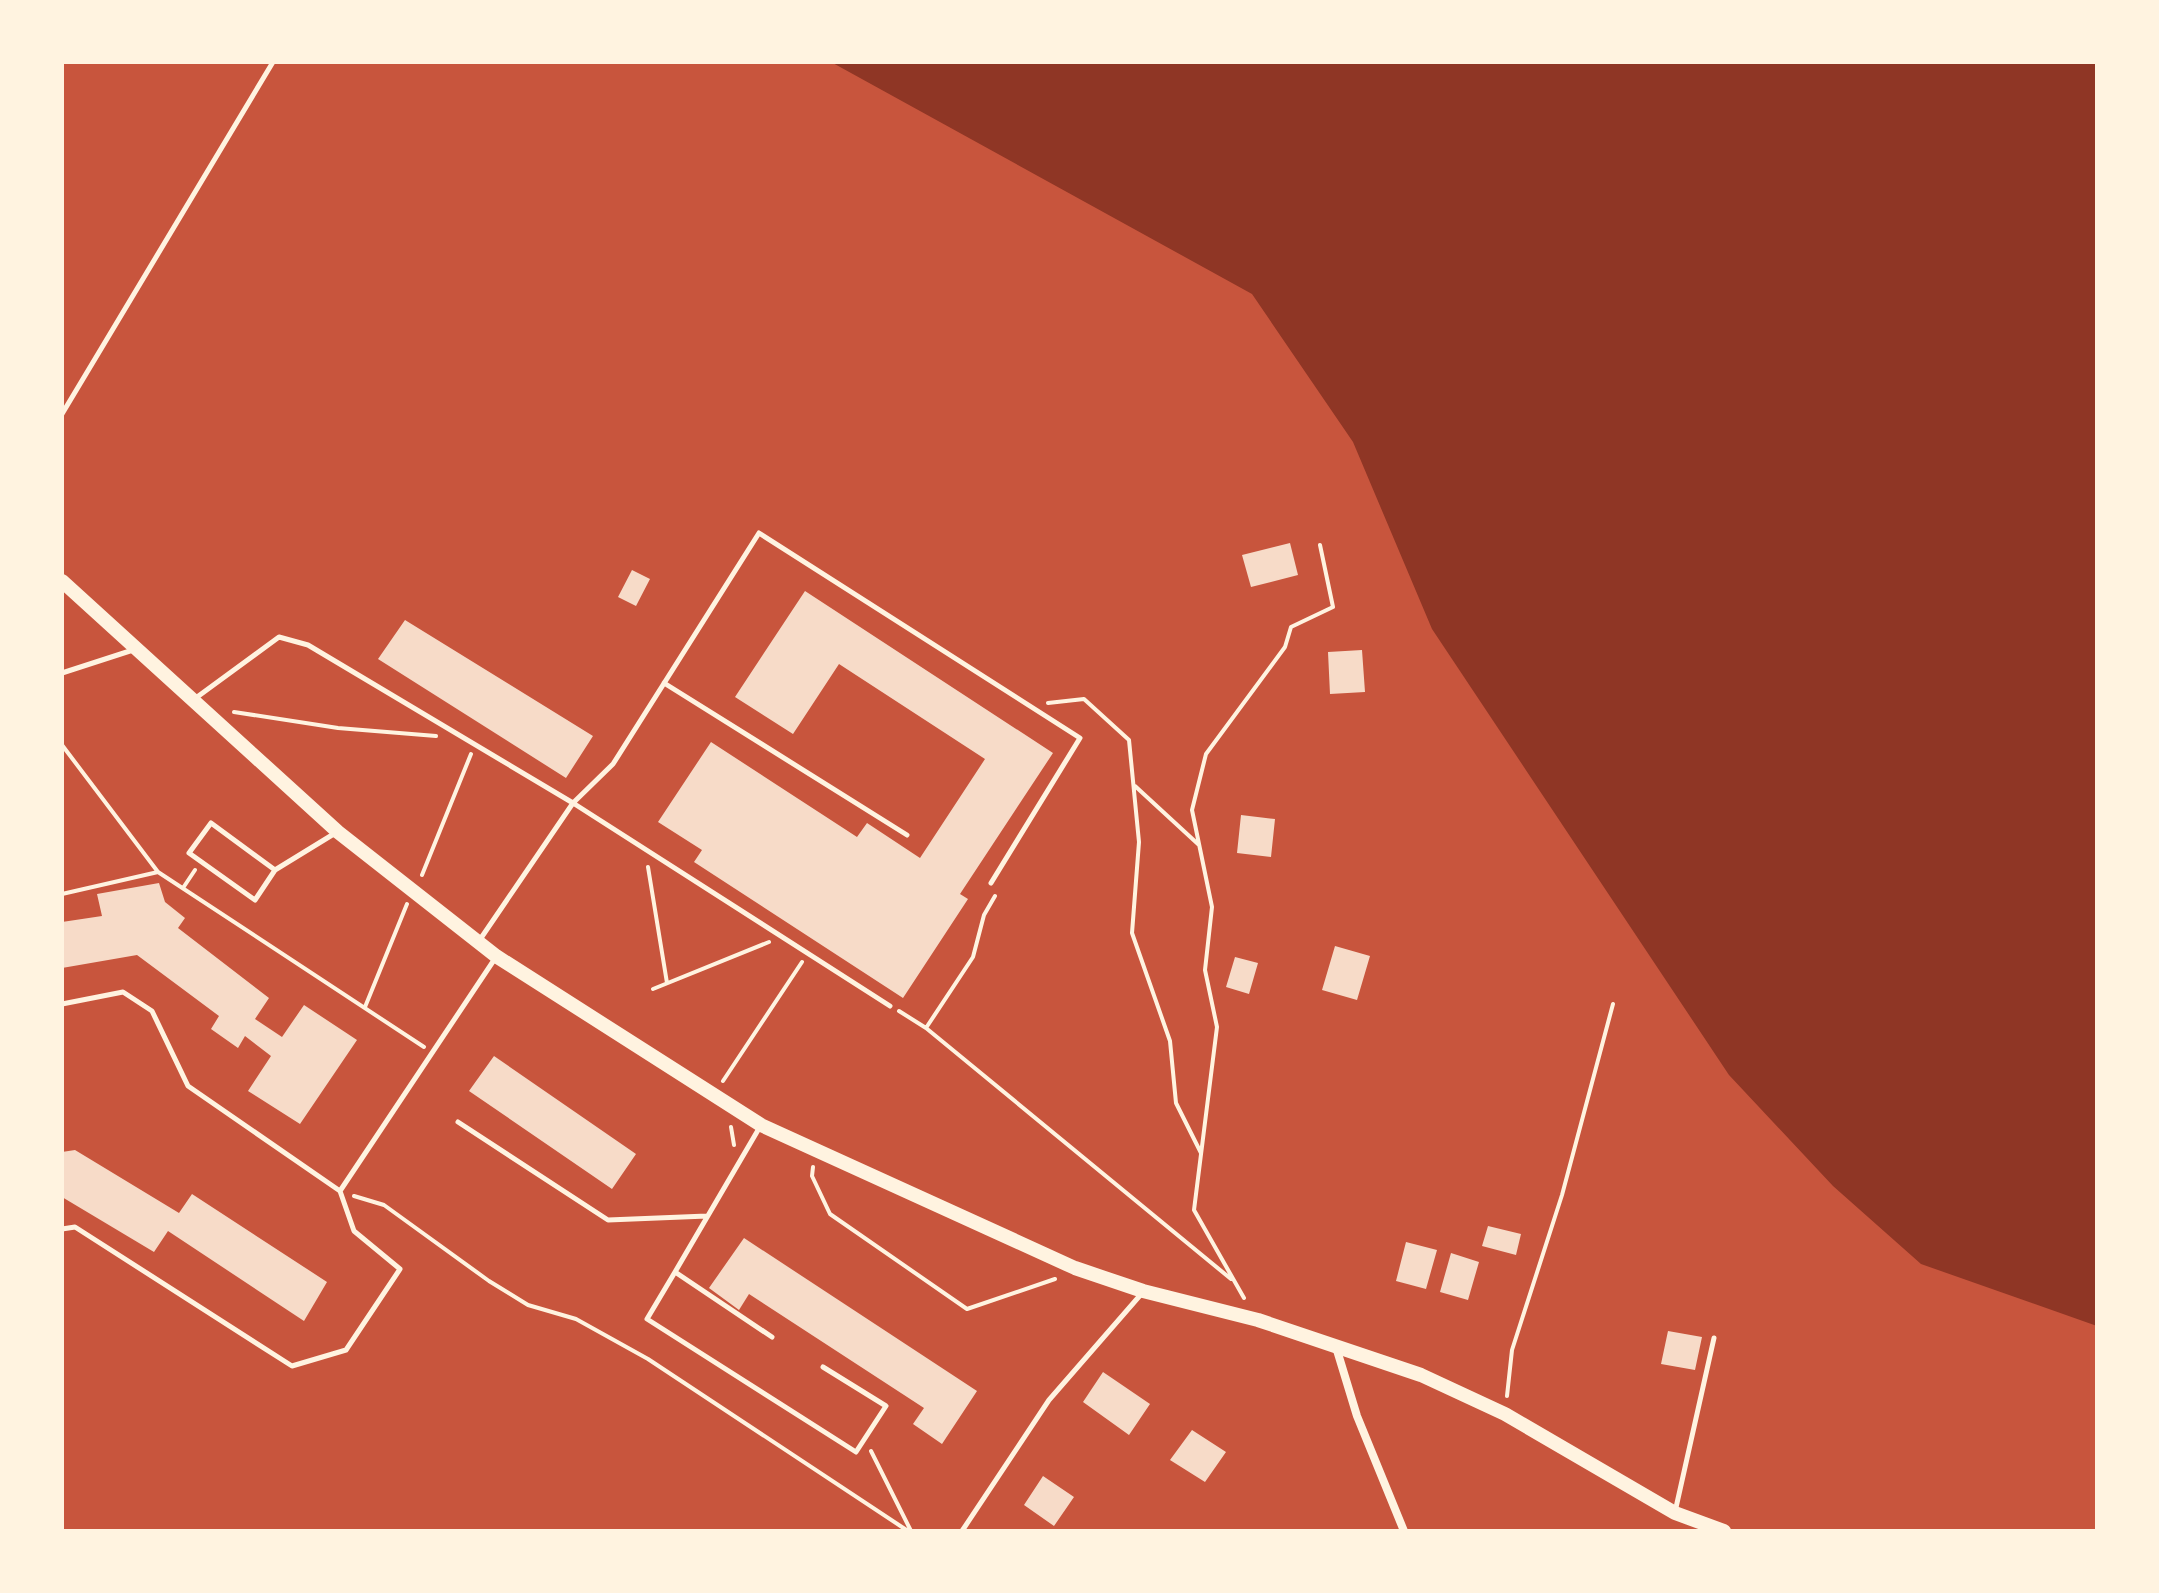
<svg xmlns="http://www.w3.org/2000/svg" width="2159" height="1593" viewBox="0 0 2159 1593" font-family="'Roboto Condensed',sans-serif">
	<style>
		.water { fill: #8f3625 }
		.building { fill: #f7dbc8 }
		.lines { fill: none; stroke-linecap: round; stroke-linejoin: round }
		.path { stroke: #fff3e0; stroke-width: 4 }
		.service { stroke: #fff3e0; stroke-width: 5 }
		.minor { stroke: #fff3e0; stroke-width: 8 }
		.tertiary { stroke: #fff3e0; stroke-width: 14 }
	</style>
	<rect width="100%" height="100%" fill="#c8553d"/>
	<path class="water" d="M831,62H2097V1326L1921,1264L1833,1186L1729,1075L1432,629L1353,442L1252,294Z"/>
	<path class="building" d="M1290,543L1298,575L1251,587L1242,555Z
		M632,570L650,579L636,606L618,597Z
		M805,591L1053,753L960,894L968,899L903,998L694,862L702,850L658,822L711,742L857,837L867,823L920,858L985,759L839,664L793,734L735,697Z
		M405,620L593,736L566,778L378,659Z
		M1362,650L1365,692L1330,694L1328,652Z
		M1241,815L1275,819L1271,857L1237,853Z
		M159,883L165,902L185,918L178,928L269,998L255,1019L282,1037L304,1005L357,1040L300,1124L248,1091L271,1056L245,1036L238,1048L211,1029L219,1016L137,955L62,968V922L102,916L97,894Z
		M1335,946L1370,956L1357,1000L1322,990Z
		M1235,957L1258,963L1249,994L1226,987Z
		M494,1056L636,1154L612,1189L469,1091Z
		M75,1150L179,1213L192,1194L327,1282L304,1321L168,1231L154,1252L62,1197V1152Z
		M1488,1226L1521,1234L1516,1255L1482,1246Z
		M744,1238L977,1391L942,1444L913,1424L924,1408L749,1294L739,1310L709,1288Z
		M1406,1242L1437,1250L1426,1289L1396,1281Z
		M1451,1253L1479,1262L1468,1300L1440,1292Z
		M1668,1331L1702,1337L1695,1370L1661,1364Z
		M1103,1372L1150,1404L1129,1435L1083,1402Z
		M1192,1430L1226,1452L1205,1482L1170,1460Z
		M1043,1476L1074,1497L1054,1526L1024,1505Z"/>
	<g class="lines">
		<path class="path" d="M1048,703L1084,699L1129,740L1139,842L1132,933L1170,1041L1176,1103L1201,1153
			M234,712L338,728L436,736
			M62,745L158,872L62,894
			M1135,786L1199,845
			M648,867L667,983
			M158,872L424,1047
			M422,875L471,754
			M183,888L195,870
			M653,989L769,942
			M365,1007L407,904
			M899,1011L926,1028L1231,1279
			M926,1028L973,957L984,915L995,896
			M723,1081L802,962
			M731,1127L734,1145
			M813,1167L812,1176L830,1214L967,1309L1055,1279
			M354,1196L384,1205L489,1281L528,1305L576,1319L648,1359L908,1531
			M1244,1298L1194,1210L1217,1027L1205,970L1212,907L1192,810L1206,754L1285,647L1291,627L1333,607L1320,545
			M1507,1396L1512,1350L1562,1195L1613,1004
			M871,1451L911,1531"/>
		<path class="service" d="M62,414L273,62
			M62,673L133,650
			M664,683L907,835
			M193,700L279,637L308,645L573,803L890,1006
			M275,870L211,823L189,853L255,900L275,870L337,832
			M479,941L573,803L613,764L759,533L1080,738L991,883
			M62,1004L123,992L152,1011L188,1086L340,1191
			M458,1122L608,1220L707,1216
			M761,1125L675,1272L772,1337
			M62,1229L75,1227L292,1366L346,1350L400,1269L354,1231L340,1191L496,957
			M675,1272L647,1319L856,1452L886,1406L823,1367
			M1675,1512L1714,1338
			M962,1531L1049,1400L1143,1292"/>
		<path class="minor" d="M1336,1347L1357,1416L1404,1531"/>
		<path class="tertiary" d="M62,581L338,832L496,956L761,1125L1075,1268L1143,1291L1258,1320L1421,1375L1505,1414L1675,1513L1724,1531"/>
	</g>
	<rect width="2159" height="1593" fill="none" stroke="#fff3e0" stroke-width="128"/>
</svg>
